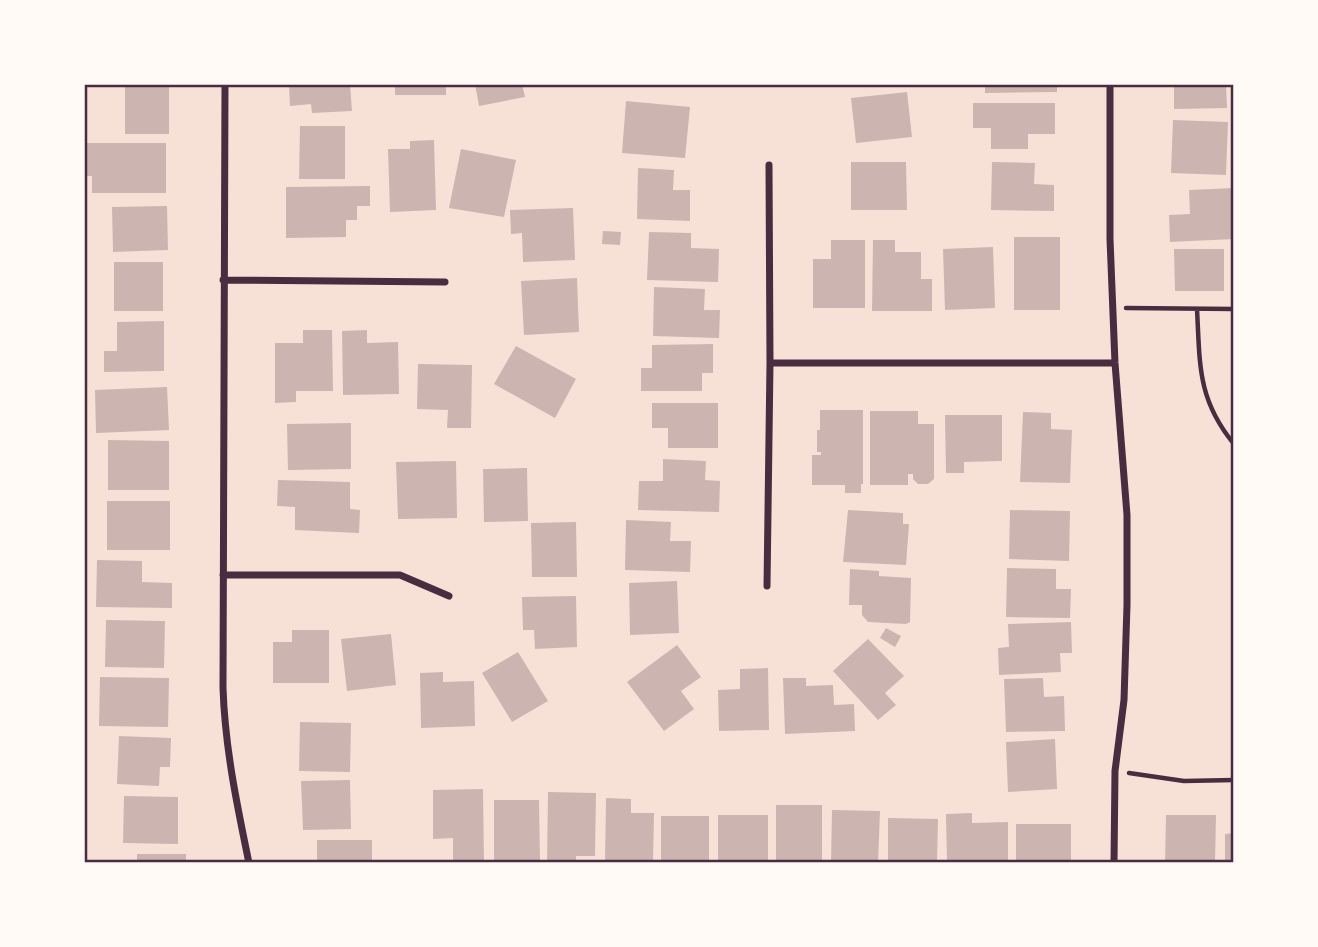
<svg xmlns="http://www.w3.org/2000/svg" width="1318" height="947" viewBox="0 0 1318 947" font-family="Karla,sans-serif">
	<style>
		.building { fill: #ccb4b1 }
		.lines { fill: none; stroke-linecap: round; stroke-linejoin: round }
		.path { stroke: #4a2c40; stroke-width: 4.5 }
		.minor { stroke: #4a2c40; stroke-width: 7 }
		.neatline { fill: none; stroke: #4a2c40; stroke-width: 2.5 }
	</style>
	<rect width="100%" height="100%" fill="#f7e1d7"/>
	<path class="building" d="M289,84H350L352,111L312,113L311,104L290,106Z
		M395,84H446V95H395Z
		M475,84H522L525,97L479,106Z
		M985,84H1057V92L985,93Z
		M1174,84H1226L1227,108L1174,109Z
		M125,85H169V134H125Z
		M907,92L912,137L856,143L851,98Z
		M626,101L690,107L685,158L622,153Z
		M973,103H1055V134H1028V149H991V128H973Z
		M1173,120L1228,122L1226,175L1171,173Z
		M300,126H345V179H299Z
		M434,140L436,210L390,212L388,149H410V141Z
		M84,143H166V193H92V176H84Z
		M461,149L516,160L504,217L449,208Z
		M851,162H906L907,210H851Z
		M992,162L1035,163L1034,184L1054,185V211L991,210Z
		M638,168L674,170L673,190H690V221L637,219Z
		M370,186V206H357V220H346V237L286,238V187Z
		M1234,188V239L1170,242L1169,215L1190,214L1189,190Z
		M167,206L168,250L113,252L112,207Z
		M573,208L575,260L523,262L522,233L511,234L510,210Z
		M603,231L621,232L620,245L602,244Z
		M649,232L691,233V248L719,249L718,282L647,280Z
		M1014,237H1060V310H1014Z
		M831,240H865V308H813V259H831Z
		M873,240H895V252H921V279H932V311H872Z
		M993,247L995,308L945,310L943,249Z
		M1174,249H1224V291H1175Z
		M114,262H163V311H114Z
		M577,278L579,332L524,335L521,281Z
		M654,287L705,289L704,310H720L719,338L653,336Z
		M164,321V371L104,372V351H117V322Z
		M303,330H332L333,391H296V402L275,403V343H303Z
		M367,330V343L398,342L399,394L343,395L342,331Z
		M713,344V373H702V391H641V368H652V345Z
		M516,346L576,379L555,418L494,384Z
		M418,364L472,365L471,428H447L448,410L417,409Z
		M167,387L169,430L96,433L95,390Z
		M652,403H718V448H668V428H652Z
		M820,410H863V484H861V493H845V485H812V455H821V452H817V430H820Z
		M870,411H918V424H934V479L928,484H918L913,479V474H908V485H870Z
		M1023,412L1051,413V429L1072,430L1070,483L1020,482Z
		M945,415H1002V461L964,462V473H946Z
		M351,423V469L288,470L287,424Z
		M108,440L169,441V490H108Z
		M663,459L706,461L705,480L720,481L719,512L638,510L639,481H663Z
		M456,461L457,518L398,519L396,462Z
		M527,468L528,521L484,522L483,469Z
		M278,480L350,482V509L360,510L359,533L295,530V507L277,506Z
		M107,501H170V550H107Z
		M848,510L903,513V524H909L906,565L843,562Z
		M1010,510L1070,511L1069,561L1009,559Z
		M626,520L671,522L670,541H691L690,572L625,570Z
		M576,522L577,577H532L531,523Z
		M97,560L142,561V582L172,583V608L96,607Z
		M1007,568L1056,569V589H1071L1070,618L1006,617Z
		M850,569L879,571V576L911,578L910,622L906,624L868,622L862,615V605H849Z
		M677,581L679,633L630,635L629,583Z
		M576,596L577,647L535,649L534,630H523L522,597Z
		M106,620L165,621L164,668L105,667Z
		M1071,622L1072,653H1060L1061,672L999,675L998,648L1009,647L1008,624Z
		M886,628L901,636L895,647L880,638Z
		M292,630H329V683H273V642H292Z
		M391,634L396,685L347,691L341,639Z
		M868,639L904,676L885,693L896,705L878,720L833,671Z
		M677,645L701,677L681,691L694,709L664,731L627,682Z
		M518,652L548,701L512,722L482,673Z
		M768,668L769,730L719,731L718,690L740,689V669Z
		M443,672V682L474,681L475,726L421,728L420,673Z
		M100,677L169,678L168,727L99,726Z
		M783,678H806V686L833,685L834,705L854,704L855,731L785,734Z
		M1043,678L1044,697L1064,696L1065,731L1006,732L1004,679Z
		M300,722L351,723L350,772L299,771Z
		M119,736L171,738L170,767H160L159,786L117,784Z
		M1055,739L1057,789L1008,792L1006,742Z
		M350,780L351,829L303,830L301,781Z
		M483,789L484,863H453V838L433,839V790Z
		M548,792L596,793L595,856H576V863H547Z
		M124,796L178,797V844L123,843Z
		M606,798L631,799V813H654L653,863H605Z
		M494,800H539L540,862H494Z
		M776,805H822V863H776Z
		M832,810L880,811L878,863H831Z
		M972,813V823L1008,822V863H947L946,814Z
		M718,815H768V863H718Z
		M1166,815H1216L1215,863H1165Z
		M661,816H709V863H661Z
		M888,818L938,819L937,863H888Z
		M1016,824H1071V863H1016Z
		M1234,833V863H1225V834Z
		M317,840H372V863H317Z
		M137,854H186V863H137Z"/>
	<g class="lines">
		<path class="path" d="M1126,308L1234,309
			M1197,309C1200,364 1197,399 1234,444
			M1129,773L1184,781L1234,780"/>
		<path class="minor" d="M225,84L223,688C225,748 237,805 249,863
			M1110,84V239L1115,363L1127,515V605L1124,700L1115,771L1114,863
			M223,280L445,282
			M770,363H1115
			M223,575H400L449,596
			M767,586L770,363L769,165"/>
	</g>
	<rect width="1318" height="947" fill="none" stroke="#fffaf5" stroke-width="172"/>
	<rect x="86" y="86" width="1146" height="775" class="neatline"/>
</svg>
